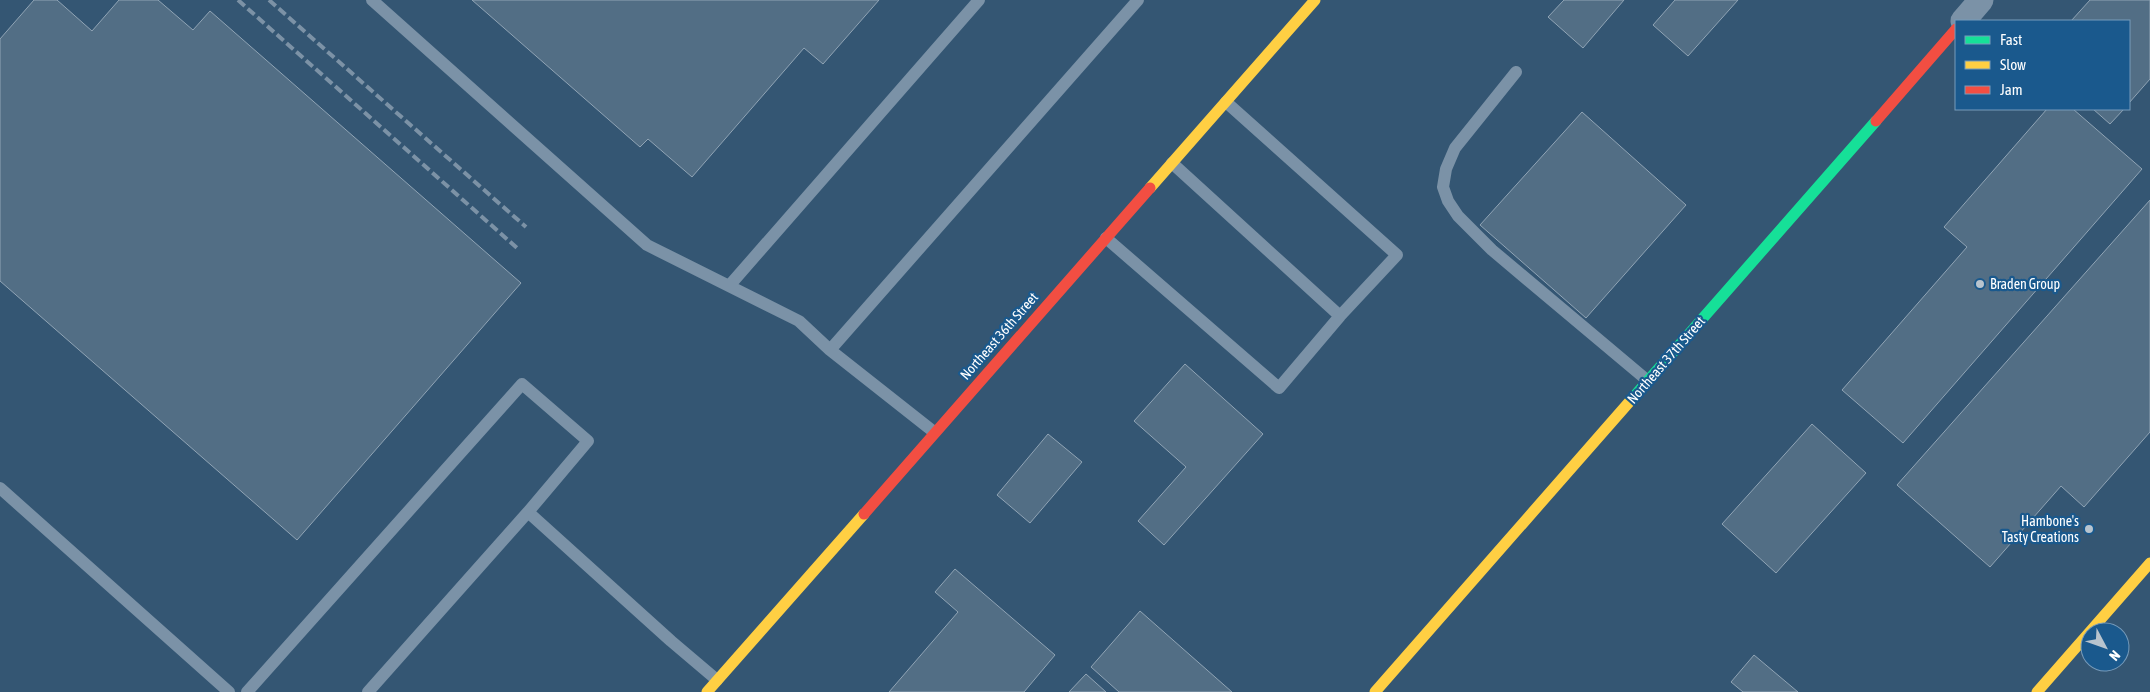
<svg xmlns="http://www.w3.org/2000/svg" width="2150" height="692" viewBox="0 0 2150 692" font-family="'Asap Condensed',sans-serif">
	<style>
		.building { fill: #526e85; stroke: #90a4b5 }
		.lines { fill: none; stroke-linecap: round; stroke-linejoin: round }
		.lane { stroke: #7b92a7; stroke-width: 12 }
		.street { stroke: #7b92a7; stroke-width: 25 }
		.fast { stroke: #16e098; stroke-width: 11 }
		.slow { stroke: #ffcf43; stroke-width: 11 }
		.jam { stroke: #f24e42; stroke-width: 11 }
		.rail { stroke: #7c92a6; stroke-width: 4; stroke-dasharray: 9 4; stroke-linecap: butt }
		.poi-dot { fill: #b8c4ce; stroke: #1a598d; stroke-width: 2 }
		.labels { text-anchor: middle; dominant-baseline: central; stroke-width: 4.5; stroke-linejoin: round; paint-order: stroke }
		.poi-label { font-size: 14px; fill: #fff; stroke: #1a598d; text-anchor: start }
		.street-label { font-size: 14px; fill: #fff; stroke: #1a598d }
	</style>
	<rect width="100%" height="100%" fill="#345673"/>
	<path class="building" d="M34,0H57L92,31L119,0H158L193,30L210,11L521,283L297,540L0,281V39Z
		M472,0H879L823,64L804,48L692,177L648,139L640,147Z
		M1564,0H1624L1583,48L1548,17Z
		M1675,0H1738L1688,56L1653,25Z
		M2090,0H2150V79L2129,103V21H2071Z
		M2047,109H2073L2142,169L1903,443L1842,390L1967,247L1944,227Z
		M2093,109H2124L2110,124Z
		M1582,112L1686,205L1586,318L1480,225Z
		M2150,200V432L2084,507L2061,486L1990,567L1897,485Z
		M1185,364L1263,434L1164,545L1138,521L1186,467L1134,421Z
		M1812,424L1866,473L1776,573L1722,524Z
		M1048,434L1082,462L1030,523L997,495Z
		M955,569L1055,655L1024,692H889L958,612L935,592Z
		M1140,611L1232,692H1119L1091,667Z
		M1754,655L1798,692H1743L1731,682Z
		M1086,674L1106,692H1069Z"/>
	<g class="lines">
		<path class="lane" d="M372,0L647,245L799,321L830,350
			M1516,72L1455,148L1446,169L1443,187L1448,201L1458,216L1492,250L1648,381
			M1226,102L1397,255L1340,316
			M1106,238L1279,388L1340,316L1172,163
			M729,286L979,0
			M934,432L830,350L1138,0
			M0,488L229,692
			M247,692L522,384L588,441L528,512
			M368,692L528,512L671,641L717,680"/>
		<path class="street" d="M1963,21L1981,0"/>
		<path class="fast" d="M1631,400L1876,121"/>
		<path class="slow" d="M1150,188L1315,0
			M707,692L864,514
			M1375,692L1631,400
			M2037,692L2150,563"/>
		<path class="jam" d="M1876,121L1956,29
			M864,514L1150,188"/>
		<path class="rail" d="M238,0L517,248
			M269,0L526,227"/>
	</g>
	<g class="poi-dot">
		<circle cx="1980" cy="284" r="5"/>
		<circle cx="2089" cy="529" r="5"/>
	</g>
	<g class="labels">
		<g class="poi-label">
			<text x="1990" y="284">Braden Group</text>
			<text x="2079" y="521" text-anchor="end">Hambone's<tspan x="2079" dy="16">Tasty Creations</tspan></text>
		</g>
		<g class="street-label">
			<text transform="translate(999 336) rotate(-49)">Northeast 36th Street</text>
			<text transform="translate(1666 360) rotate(-49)">Northeast 37th Street</text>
		</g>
	</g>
	<rect x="1955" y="20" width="175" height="90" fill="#1a598d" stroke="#769bbb"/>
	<rect x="1965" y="36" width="25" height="8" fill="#16e098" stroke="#769bbb"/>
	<text x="2000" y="45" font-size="15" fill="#ffffff">Fast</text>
	<rect x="1965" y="61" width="25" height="8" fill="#ffcf43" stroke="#769bbb"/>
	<text x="2000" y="70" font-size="15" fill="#ffffff">Slow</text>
	<rect x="1965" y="86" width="25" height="8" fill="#f24e42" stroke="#769bbb"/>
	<text x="2000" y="95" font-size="15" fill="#ffffff">Jam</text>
	<g transform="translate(2105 647) rotate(131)"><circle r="24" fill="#1a598d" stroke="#769bbb"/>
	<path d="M0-4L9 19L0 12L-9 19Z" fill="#b8c4ce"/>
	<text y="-8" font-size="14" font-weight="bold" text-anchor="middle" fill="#ffffff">N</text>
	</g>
</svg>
